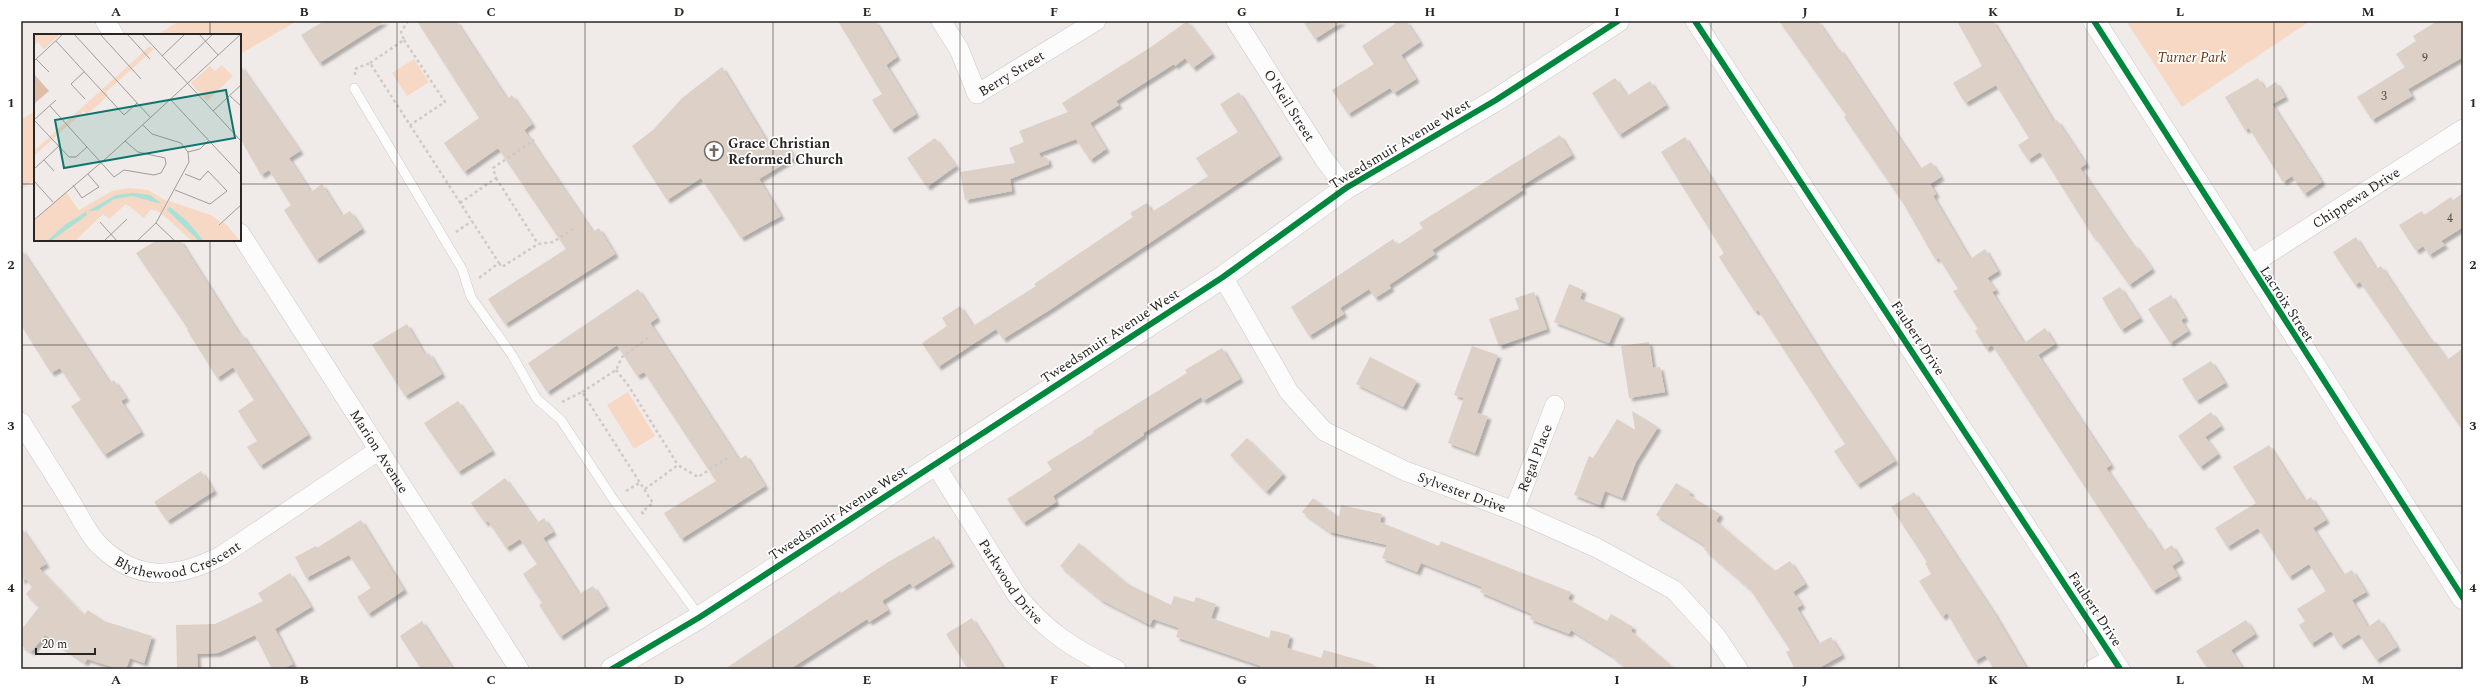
<svg xmlns="http://www.w3.org/2000/svg" width="2484" height="690" viewBox="0 0 2484 690" font-family="Spectral,serif">
	<style>
		.green { fill: #f6d8c5 }
		.building { fill: #ddd0c7; filter: url(#shadow) }
		.lines { fill: none; stroke-linecap: round; stroke-linejoin: round }
		.service-casing { stroke: #cdc9c6; stroke-width: 10 }
		.minor-casing { stroke: #cdc9c6; stroke-width: 20 }
		.tertiary-casing { stroke: #cdc9c6; stroke-width: 23 }
		.path { stroke: #cdcaca; stroke-width: 2.5; stroke-dasharray: 3 3; stroke-linecap: butt }
		.service { stroke: #fdfcfc; stroke-width: 9 }
		.minor { stroke: #fdfcfc; stroke-width: 19 }
		.tertiary { stroke: #fdfcfc; stroke-width: 22 }
		.cycleway-casing { stroke: #fff; stroke-width: 8 }
		.cycleway { stroke: #00873e; stroke-width: 6 }
		.grid { fill: none; stroke: #292523; stroke-width: 1; stroke-opacity: 0.55 }
		.labels { text-anchor: middle; dominant-baseline: central; stroke-width: 3.5; stroke-linejoin: round; paint-order: stroke }
		.number-label { font-size: 12px; fill: #56504c }
		.park-label { font-size: 14px; font-style: italic; fill: #683408; stroke: #fff }
		.street-label { font-size: 14px; fill: #292523; stroke: #fff }
		.poi-label { font-size: 14px; font-weight: bold; fill: #292523; stroke: #fff; text-anchor: start }
		.inset-road { fill: none; stroke: #a09c99; stroke-width: 1 }
		.view { fill: #0f766e; fill-opacity: 0.15; stroke: #0f766e; stroke-width: 2 }
		.inset-edge { fill: none; stroke: #292523; stroke-width: 2 }
		.neatline { fill: none; stroke: #292523; stroke-width: 1.5 }
		.grid-label { font-size: 13px; text-anchor: middle; font-weight: bold; fill: #292523 }
	</style>
	<defs>
		<filter id="shadow"><feDropShadow dx="3.5" dy="3.5" stdDeviation="1" flood-color="#0004"/></filter>
	</defs>
	<rect width="100%" height="100%" fill="#f0ebe8"/>
	<path class="green" d="M179,21H297L240,54V35H157Z
		M2126,21H2310L2182,107Z
		M414,59L429,82L407,96L392,73Z
		M35,111V180L21,189V120Z
		M628,392L655,436L634,449L607,405Z"/>
	<path class="building" d="M324,21H385L319,63L301,35Z
		M417,21H456L507,99L512,95L532,124L524,130L593,232L599,228L615,254L505,324L488,299L566,249L498,148L464,172L444,143L479,118Z
		M838,21H875L897,57L886,65L916,114L891,130L872,100L882,94Z
		M1187,21L1212,54L1193,68L1185,58L1175,66L1174,64L1116,101L1119,105L1090,123L1106,149L1090,160L1076,139L1039,153L1041,158L1047,157L1049,164L1010,179L1012,191L965,200L960,172L1015,163L1009,148L1024,142L1019,131L1068,112L1062,103L1154,45Z
		M1303,21H1343L1315,39Z
		M1399,21H1406L1420,42L1401,55L1416,79L1394,93L1390,88L1348,114L1332,90L1374,64L1362,46Z
		M1779,21H1818L1838,51L1840,49L1920,169L1931,162L1941,177L1930,184L1936,194L1933,196L1970,259L1985,249L1998,271L1987,278L1996,290L1992,292L2024,343L2045,328L2055,344L2038,355L2111,465L2106,468L2146,527L2147,526L2163,551L2172,545L2181,560L2172,566L2178,576L2153,591L1992,345L1986,349L1975,331L1978,329L1953,291L1958,289L1939,258L1935,259L1903,203L1844,117L1846,115Z
		M1957,21H1993L2054,122L2057,120L2086,164L2080,168L2133,246L2135,245L2152,269L2129,285L2095,237L2094,238L2040,152L2028,160L2018,145L2029,138L1996,85L1965,103L1953,83L1982,66Z
		M2437,21H2463V57L2408,89L2412,96L2372,120L2357,97L2405,67L2396,54L2416,41L2413,36Z
		M240,65L300,151L289,158L311,192L322,184L342,216L350,211L362,229L316,260L284,210L291,205L269,170L261,175L240,138Z
		M722,67L768,143L780,136L795,157L759,179L781,216L741,238L701,178L667,200L632,146L654,129L682,98Z
		M1615,78L1627,96L1650,81L1666,105L1619,135L1592,93Z
		M2258,78L2265,89L2276,82L2285,97L2272,104L2322,182L2304,194L2292,176L2283,182L2249,128L2245,130L2225,97Z
		M1239,92L1279,156L1051,309L1003,339L996,329L938,367L922,343L947,326L942,318L960,306L973,326L1036,286L1034,284L1133,217L1130,213L1147,203L1152,212L1208,176L1196,158L1238,132L1220,104Z
		M1560,135L1572,155L1521,186L1523,190L1432,250L1435,254L1389,285L1391,288L1375,298L1369,289L1340,308L1344,314L1309,336L1291,307L1393,239L1397,245L1423,228L1419,223Z
		M1685,137L1827,362L1895,461L1857,485L1834,451L1845,444L1758,310L1755,312L1719,257L1724,253L1661,152Z
		M935,138L956,166L927,187L907,158Z
		M2463,193V227L2441,241L2445,245L2429,255L2423,246L2416,251L2399,225L2422,211L2424,215L2451,197L2453,200Z
		M2356,237L2376,269L2381,266L2430,340L2432,339L2447,360L2463,348V431L2360,282L2355,285L2333,252Z
		M157,240H180L240,335L242,334L308,435L260,466L247,447L257,441L238,411L254,400L233,367L217,378L187,330L188,329L136,253Z
		M21,249L110,383L114,380L126,398L121,401L141,432L104,455L71,406L81,400L60,368L51,373L21,325Z
		M1569,284L1583,290L1580,299L1621,315L1609,343L1554,322Z
		M2120,287L2140,318L2121,330L2102,298Z
		M638,289L657,318L650,323L739,460L746,455L765,486L681,539L664,513L716,481L644,372L637,376L617,345L547,392L528,363Z
		M1534,292L1547,329L1499,346L1489,319L1519,309L1515,298Z
		M2171,295L2185,318L2181,320L2188,331L2170,343L2148,309Z
		M407,324L425,355L429,353L442,374L405,396L372,345Z
		M1649,342L1653,368L1660,367L1665,392L1629,398L1621,346Z
		M1472,346L1498,355L1477,413L1488,416L1475,453L1448,443L1464,398L1454,395Z
		M1222,348L1240,379L1203,401L1201,397L1143,433L1144,435L1053,496L1056,502L1023,523L1007,499L1052,470L1047,462L1094,433L1093,431L1187,373L1185,370Z
		M1370,357L1417,381L1403,407L1356,384Z
		M2211,361L2225,383L2196,401L2182,379Z
		M458,401L492,451L458,472L424,423Z
		M1632,411L1658,427L1636,462L1622,498L1605,491L1600,505L1574,495L1589,456L1593,458L1617,419L1635,430Z
		M2211,412L2221,426L2205,437L2218,454L2200,467L2178,436Z
		M1247,438L1283,474L1266,492L1230,455Z
		M2269,445L2305,501L2311,497L2326,520L2313,528L2343,575L2352,570L2366,592L2352,600L2368,627L2379,619L2397,647L2376,660L2359,634L2340,646L2331,631L2311,644L2299,625L2305,621L2297,609L2326,591L2309,564L2289,577L2258,528L2227,547L2215,528L2256,503L2233,467Z
		M201,471L214,491L167,521L154,502Z
		M505,478L537,523L544,518L553,532L543,538L579,594L593,586L606,606L560,637L539,605L542,603L523,574L537,564L520,539L506,548L488,521L485,523L471,503Z
		M1676,483L1691,492L1689,495L1720,514L1716,521L1775,571L1790,561L1805,584L1793,592L1802,605L1797,608L1818,644L1831,637L1842,655L1817,669H1795L1786,652L1790,650L1750,589L1704,549L1706,546L1656,515Z
		M1914,492L1994,613L2027,669H1994L1985,655L1975,661L1947,613L1942,617L1919,581L1931,574L1925,563L1927,562L1891,507Z
		M1313,498L1339,517L1341,505L1382,514L1380,522L1439,546L1441,541L1571,592L1568,599L1607,621L1611,614L1633,627L1631,631L1675,669H1627L1611,655L1571,630L1569,634L1530,619L1532,614L1480,592L1482,587L1421,563L1417,572L1382,558L1387,545L1330,532L1302,512Z
		M361,520L404,590L368,614L357,597L371,588L349,555L306,578L295,557L316,546L317,548Z
		M21,527L46,564L39,568L84,615L88,610L104,621L152,636L144,663L130,658L126,669H119L87,659L85,663L45,635L31,652L21,645V630L39,607L26,594L32,587L25,578L21,581Z
		M934,536L951,563L913,587L910,583L882,601L888,610L869,622L867,619L790,669H725L840,591L841,593L888,562Z
		M1079,543L1128,584L1171,605L1174,596L1194,602L1196,597L1216,604L1211,618L1269,638L1271,630L1290,635L1287,648L1321,658L1324,650L1373,664L1372,669H1260L1261,666L1176,637L1179,628L1153,619L1150,625L1101,600L1060,566Z
		M290,573L311,607L275,629L293,664L282,669H272L255,635L218,653L197,654L198,669H177L176,625L215,624L263,601L258,593Z
		M972,618L1004,669H968L946,634Z
		M2246,620L2255,634L2231,650L2243,669H2208L2196,651Z
		M422,621L453,669H421L400,636Z"/>
	<g class="lines">
		<defs>
			<path id="service" d="M354,88L462,269L471,297L512,355L537,399L561,420L613,499L700,617"/>
			<g id="minor">
				<path d="M105,21L114,35"/>
				<path id="s1" d="M941,21L959,49L977,94L1096,21"/>
				<path id="s2" d="M1236,21L1324,159L1346,188"/>
				<path d="M1695,21L2120,669"/>
				<path id="s3" d="M240,233L519,669"/>
				<path id="s4" d="M2249,266L2463,129"/>
				<path id="s5" d="M1223,277L1289,392L1324,431L1405,471L1514,511L1597,548L1674,590L1716,636L1738,669"/>
				<path id="s6" d="M21,422C37,448 54,474 70,500C79,514 88,535 100,546C138,583 178,578 221,556L379,450"/>
				<path id="s7" d="M935,464L1016,594C1045,631 1075,650 1116,669"/>
				<path id="s8" d="M1514,511L1555,405"/>
				<path d="M2093,669L2113,658"/>
			</g>
			<path id="tertiary" d="M2094,21L2463,598
				M612,669L700,617L1223,277L1346,188L1496,100L1618,21"/>
		</defs>
		<use href="#service" class="service-casing"/>
		<use href="#minor" class="minor-casing"/>
		<use href="#tertiary" class="tertiary-casing"/>
		<path class="path" d="M404,40L445,102L410,125
			M370,63L404,40L401,32L408,21
			M355,75V69L370,63L499,263L479,278
			M496,178L538,244
			M460,203L496,178L493,168L534,140
			M456,232L472,221
			M499,263L502,267L538,244L553,242L576,227
			M616,370L628,385L678,465
			M582,392L616,370L622,357L648,338
			M562,402L582,392L653,503L642,512L644,515
			M645,489L678,465L698,477L729,457
			M626,491L641,482"/>
		<use href="#service" class="service"/>
		<use href="#minor" class="minor"/>
		<use href="#tertiary" class="tertiary"/>
		<defs>
			<path id="cycleway" d="M1695,21L2120,669
				M2094,21L2463,598
				M612,669L700,617L1223,277L1346,188L1496,100L1618,21"/>
		</defs>
		<use href="#cycleway" class="cycleway-casing"/>
		<use href="#cycleway" class="cycleway"/>
	</g>
	<path class="grid" d="M210,21V35M397,21V669M585,21V669M773,21V669M960,21V669M1148,21V669M1336,21V669M1524,21V669M1711,21V669M1899,21V669M2087,21V669M2274,21V669M21,184H35M240,184H2463M210,240V669M21,345H2463M21,506H2463"/>
	<defs>
		<symbol id="church-ring" viewBox="-11 -11 22 22"><circle r="9.5" fill="#fff" stroke="#6f6a68" stroke-width="1.5"/><path d="M-1.2-6h2.4v3.5h3.3v2.4h-3.3V6h-2.4V-.1h-3.3v-2.4h3.3Z" fill="#6f6a68"/></symbol>
	</defs>
	<g fill-rule="evenodd">
		<use href="#church-ring" x="703" y="140" width="22" height="22"/>
	</g>
	<g class="labels">
		<g class="number-label">
			<text x="2425" y="58">9</text>
			<text x="2384" y="96">3</text>
			<text x="2450" y="218">4</text>
		</g>
		<g class="park-label">
			<text x="2192" y="57">Turner Park</text>
		</g>
		<g class="street-label">
			<text stroke="none"><textPath href="#s1" startOffset="122">Berry Street</textPath></text>
			<text stroke="none"><textPath href="#s2" startOffset="100">O'Neil Street</textPath></text>
			<text transform="translate(1400 144) rotate(-31)">Tweedsmuir Avenue West</text>
			<text stroke="none"><textPath href="#s4" startOffset="127">Chippewa Drive</textPath></text>
			<text transform="translate(2287 304) rotate(57)">Lacroix Street</text>
			<text transform="translate(1110 336) rotate(-33)">Tweedsmuir Avenue West</text>
			<text transform="translate(1918 338) rotate(57)">Faubert Drive</text>
			<text stroke="none"><textPath href="#s3" startOffset="259">Marion Avenue</textPath></text>
			<text stroke="none"><textPath href="#s8" startOffset="57">Regal Place</textPath></text>
			<text stroke="none"><textPath href="#s5" startOffset="336">Sylvester Drive</textPath></text>
			<text transform="translate(838 513) rotate(-33)">Tweedsmuir Avenue West</text>
			<text stroke="none"><textPath href="#s6" startOffset="234">Blythewood Crescent</textPath></text>
			<text stroke="none"><textPath href="#s7" startOffset="140">Parkwood Drive</textPath></text>
			<text transform="translate(2095 609) rotate(57)">Faubert Drive</text>
		</g>
		<g class="poi-label">
			<text x="728" y="143">Grace Christian<tspan x="728" dy="16">Reformed Church</tspan></text>
		</g>
	</g>
	<g transform="translate(34 34)">
		<rect width="207" height="207" fill="#f0ebe8"/>
		<path d="M0,0H26L10,15L4,8L0,11ZM116,12L120,15L72,58L74,61L66,69L53,80L50,77L0,122V117ZM188,31L199,42L173,67L157,49L176,32L181,37ZM95,154L114,156L133,167L127,179L117,175L110,184L92,170L75,185L69,180L41,207H0V187L32,158L45,176L78,157ZM135,167L179,182L186,188L184,192L190,188L206,207H158L128,180Z" fill="#f6d8c5"/>
		<path d="M0,40L15,57L0,70Z" fill="#e0bfaa"/>
		<path d="M98,159L116,161L128,170L98,162L80,165L64,176L54,177L82,161ZM136,173L153,187L170,207H164L161,203L134,177L133,175ZM52,178L53,181L17,207H13L32,190Z" fill="#a9e1d6"/>
		<path class="inset-road" d="M40,0L116,83M66,0L107,45M93,0L116,25M108,0L207,107M165,0L184,21M22,7L90,81L103,69M128,22L151,0M2,25L15,38M0,27L29,0M141,36L179,0M50,38L37,50L51,65M196,62L207,72M136,65L207,141M22,66L0,86L35,123H42L53,113M16,72L80,143L90,136L120,141L127,139L132,130L131,124L104,118L91,107M179,77L207,51M154,118L166,115L175,106M10,126L20,137M0,135L25,112M0,147L19,168M39,151L48,164L60,156L65,153L54,140M141,156L176,170L193,157L174,137L166,146L151,140M0,186L77,120L207,0M66,188L83,207M122,189L141,207M185,191L207,171M70,207L93,185M103,207L122,189L155,128L154,118L147,109L118,100L109,91"/>
		<path class="view" d="M192,56L201,104L30,134L21,86Z"/>
		<rect width="207" height="207" class="inset-edge"/>
	</g>
	<rect width="2484" height="690" fill="none" stroke="#ffffff" stroke-width="44"/>
	<path d="M36 648v6h59v-6" fill="none" stroke="#292523" stroke-width="2"/>
	<text x="42" y="648" font-size="12" fill="#292523" stroke="#ffffff" stroke-width="3" paint-order="stroke">20 m</text>
	<rect x="22" y="22" width="2440" height="646" class="neatline"/>
	<g class="grid-label">
		<text x="116" y="16">A</text>
		<text x="304" y="16">B</text>
		<text x="491" y="16">C</text>
		<text x="679" y="16">D</text>
		<text x="867" y="16">E</text>
		<text x="1054" y="16">F</text>
		<text x="1242" y="16">G</text>
		<text x="1430" y="16">H</text>
		<text x="1617" y="16">I</text>
		<text x="1805" y="16">J</text>
		<text x="1993" y="16">K</text>
		<text x="2180" y="16">L</text>
		<text x="2368" y="16">M</text>
		<text x="11" y="107">1</text>
		<text x="2473" y="107">1</text>
		<text x="11" y="269">2</text>
		<text x="2473" y="269">2</text>
		<text x="11" y="430">3</text>
		<text x="2473" y="430">3</text>
		<text x="11" y="592">4</text>
		<text x="2473" y="592">4</text>
		<text x="116" y="684">A</text>
		<text x="304" y="684">B</text>
		<text x="491" y="684">C</text>
		<text x="679" y="684">D</text>
		<text x="867" y="684">E</text>
		<text x="1054" y="684">F</text>
		<text x="1242" y="684">G</text>
		<text x="1430" y="684">H</text>
		<text x="1617" y="684">I</text>
		<text x="1805" y="684">J</text>
		<text x="1993" y="684">K</text>
		<text x="2180" y="684">L</text>
		<text x="2368" y="684">M</text>
	</g>
</svg>
